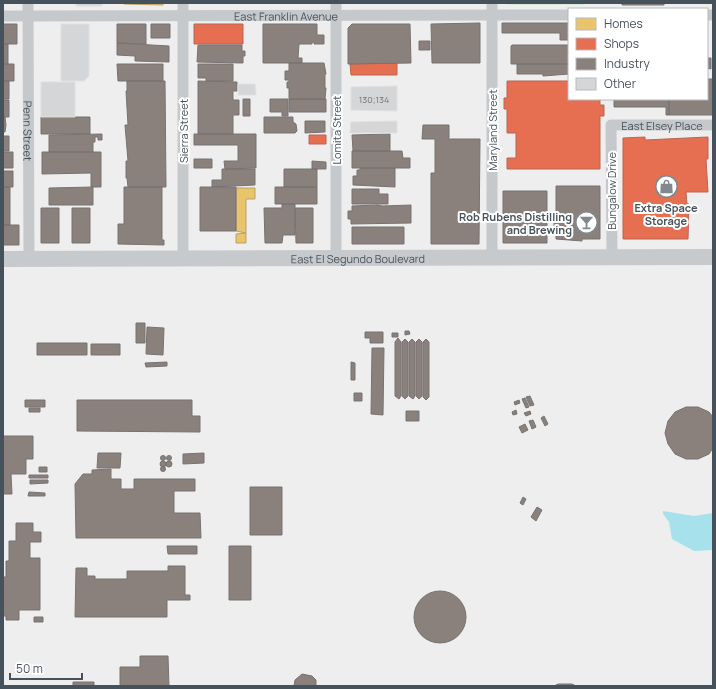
<svg xmlns="http://www.w3.org/2000/svg" width="716" height="689" viewBox="0 0 716 689" font-family="Manrope,sans-serif">
	<style>
		.green { fill: #d2eedb }
		.water { fill: #a7e2ec }
		.homes { fill: #e9c46a; stroke: #b8a266 }
		.shops { fill: #e76f51; stroke: #b76654 }
		.industry { fill: #8a817c; stroke: #767372 }
		.building { fill: #d5d6d7; stroke: #e0e0e1 }
		.lines { fill: none; stroke-linecap: round; stroke-linejoin: round }
		.street { stroke: #c6c9cb; stroke-width: 11 }
		.secondary { stroke: #c7cacd; stroke-width: 16 }
		.labels { text-anchor: middle; dominant-baseline: central; stroke-width: 4; stroke-linejoin: round; paint-order: stroke }
		.number-label { font-size: 9px; fill: #6b747b }
		.street-label { font-size: 11px; fill: #46525b; stroke: #fff }
		.poi-label { font-size: 11px; font-weight: bold; fill: #46525b; stroke: #fff }
	</style>
	<rect width="100%" height="100%" fill="#efeeee"/>
	<path class="green" d="M505,3H584V5H507Z"/>
	<path class="water" d="M663,511L694,516L713,513V550L694,551L672,539L669,522L663,514Z"/>
	<path class="homes" d="M124,3H163V5L124,4Z
		M236,188H255V199H246V233L236,231Z
		M246,233V243H236V234Z"/>
	<path class="shops" d="M194,24H243V44H194Z
		M397,63V75H351L350,64Z
		M507,81H569V99H600V105H604V116H600V169H507V158H516V133H507V109H504V98H507Z
		M309,135H326V144H309Z
		M645,137V140L708,137V159H706L708,192H686L687,204H689L688,239H623V138Z"/>
	<path class="industry" d="M622,3H664V5H622Z
		M480,23V63H432L431,24Z
		M502,23H569V40H560V33H502Z
		M3,24H17V44H3Z
		M117,24H146V44L117,43Z
		M151,24H170V38H151Z
		M263,24H317V35H324V44H314V42H312V44H299L298,58H302V63H263Z
		M352,24H410L411,63L348,64V28Z
		M419,41H430V50H419Z
		M117,43L169,46V62L135,61V56L117,55Z
		M3,44H8V64H3Z
		M198,45H242V51H245V56H243V63L197,62Z
		M512,45H569V64H511V46Z
		M707,58H711V69L707,68Z
		M289,63H324L326,74H325V88H326L325,99H289V88H287V82H289V80H285V71H289Z
		M3,64H14V81H3Z
		M117,64H163V81H118Z
		M198,64H233V81H206V78H198Z
		M517,64H569V74L543,76V74H517Z
		M708,79H713V115H669V99H707Z
		M3,81H9V99H3Z
		M127,81H165L166,187H128L127,178H126V161H128L125,125H128L126,91H127Z
		M198,81L237,82V91H233V100H239V115H233V134H198Z
		M243,99H250V116H243Z
		M270,99H288V116H282V112H270Z
		M289,99H326V112H289Z
		M614,99H669V115H666V107H614Z
		M3,100H9V117H3Z
		M3,117H5L6,125L5,132H3Z
		M41,117H90V134H41Z
		M264,117H293V122L296,124L297,131L295,133H264Z
		M305,121H325V132L305,133Z
		M423,125H449V138L448,139H480L479,244H431V173H435V139H422Z
		M102,134V140H98V137H95V142H93V152H49V135Z
		M194,134H256V168L225,169L224,161H238V145H194Z
		M390,134V151H353L352,135Z
		M3,136H9V151H3Z
		M352,151H402L403,158H410V168H352Z
		M3,152H13V168H3Z
		M42,152H101V187H91V173L42,174Z
		M194,159H212V168H194Z
		M312,161L326,162V169H312Z
		M360,168H395V187L353,185V176H357V170H360Z
		M222,169H255V185L212,187V180H222Z
		M284,169H317V187H284Z
		M3,171H13V187H3Z
		M556,186H600V239H582V241L556,239V230H554V222H556Z
		M3,187H10V225H3Z
		M93,187V205H49V188Z
		M124,187H162V240H164V245L118,244V224H124Z
		M200,187H236V231H200Z
		M275,187H317V204H275Z
		M352,189H379V194H388V204H352Z
		M503,191H547V243H503Z
		M282,204H295V235H283L282,243H265L264,208H282Z
		M378,205L382,206L411,205V223L351,224V219H348V211H352V206Z
		M41,208H59V243H41Z
		M72,208H90V243H72Z
		M295,208H313V243H296Z
		M3,225H19V245H3Z
		M352,227H404V244H352Z
		M136,323H145V343H136Z
		M147,327L164,328L163,355L146,354Z
		M405,331H409L410,334L405,335Z
		M365,332H383V343H370V338H365Z
		M392,333H398V337H392Z
		M398,338L401,342V396L399,399L395,396V342Z
		M405,339L408,342V396L405,399L402,396V342Z
		M412,339L415,342V396L413,399L409,396V342Z
		M419,339L422,342V396L419,399L416,396V342Z
		M426,339L429,342V397L426,400L423,397V342Z
		M37,343H87V355H37Z
		M91,344H120V355H91Z
		M372,348H384L383,415L371,414Z
		M167,362V366L146,367L145,363Z
		M351,362L355,363V380H351Z
		M354,393H362V401H354Z
		M530,396L534,405L530,406L526,397Z
		M525,398L529,407L526,408L522,399Z
		M25,400H45V407H25Z
		M77,400H192V416H200V432L77,431Z
		M519,400L520,403L515,405L514,402Z
		M686,407H698L709,412L713,417V448L709,454L698,459H686L675,454L668,444L665,433L668,421L675,412Z
		M29,408H40V412H29Z
		M516,410L517,414L513,415L512,412Z
		M406,411H419V421H406Z
		M530,411L531,414L526,416L524,413Z
		M544,416L548,424L545,426L541,418Z
		M533,420L536,427L532,429L529,421Z
		M525,424L528,430L522,433L519,427Z
		M3,436H33V459H26V474H11L12,494H3Z
		M98,453H121L120,468H97Z
		M204,453V463L183,464V454Z
		M160.5 458a2.5 2.5 0 1 1 5 0a2.5 2.5 0 1 1-5 0Z
		M166.5 458a2.5 2.5 0 1 1 5 0a2.5 2.5 0 1 1-5 0Z
		M166 464a3 3 0 1 1 6 0a3 3 0 1 1-6 0Z
		M160 464a3 3 0 1 1 6 0a3 3 0 1 1-6 0Z
		M160.5 469a2.5 2.5 0 1 1 5 0a2.5 2.5 0 1 1-5 0Z
		M39,467H47V472H39Z
		M111,469V479H121V489H134V479H195V491H174V513H200L201,538H76L75,484L83,474H92V470Z
		M29,475H48V478H29Z
		M30,480H48V483L30,484Z
		M250,487H282V535H250Z
		M29,492L45,493V496H28Z
		M523,497L526,499L523,505L520,503Z
		M537,507L542,510L536,521L531,517Z
		M16,523H33V532H41V542H30V558H40V610H19V620H6V616H3V577H6V561H9V541H16Z
		M167,546H197V554H168Z
		M229,546H251V600H229Z
		M168,566H185V595H190V600H167V617H75L76,568H87V576H95V579H127V571H168Z
		M414 617a26 26 0 1 1 52 0a26 26 0 1 1-52 0Z
		M34,617H43V622H34Z
		M140,656H168L169,686H120V667H140Z
		M302,674L312,676L316,680V686H294L295,680Z
		M73,682H94V686H73Z
		M558,684H572L576,686H554Z"/>
	<path class="building" d="M76,3H102V6H76Z
		M61,24H89V76L84,81H61Z
		M41,82H75V117H41Z
		M238,84H255L256,95H238Z
		M397,86V111L351,110V87Z
		M397,121V133H350L351,122Z"/>
	<g class="lines">
		<g class="street">
			<path id="s1" d="M28,3L29,259"/>
			<path d="M183,3V258"/>
			<path d="M336,3V258"/>
			<path d="M492,3V257"/>
			<path d="M707,15H713"/>
			<path id="s2" d="M3,16L569,15"/>
			<path id="s3" d="M612,257L611,125H713"/>
		</g>
		<path class="secondary" id="s4" d="M3,259L713,257"/>
	</g>
	<defs>
		<symbol id="shop-ring" viewBox="-11 -11 22 22"><circle r="9.5" fill="#fff" stroke="#81898e" stroke-width="1.5"/><path d="M-5-2.5h2.3a2.7 3.5 0 0 1 5.4 0H5L5.5 6h-11ZM-1.5-2.5h3a1.5 2.3 0 0 0-3 0Z" fill="#81898e"/></symbol>
		<symbol id="bar-ring" viewBox="-11 -11 22 22"><circle r="9.5" fill="#fff" stroke="#81898e" stroke-width="1.5"/><path d="M-6-5H6L.8 .8V4.5H3.5V6h-7V4.5H-.8V.8Z" fill="#81898e"/></symbol>
	</defs>
	<g fill-rule="evenodd">
		<use href="#shop-ring" x="654" y="174" width="25" height="25"/>
		<use href="#bar-ring" x="574" y="210" width="25" height="25"/>
	</g>
	<g class="labels">
		<g class="number-label">
			<text x="374" y="99">130;134</text>
		</g>
		<g class="street-label">
			<text stroke="none"><textPath href="#s2" startOffset="283">East Franklin Avenue</textPath></text>
			<text stroke="none"><textPath href="#s3" startOffset="183">East Elsey Place</textPath></text>
			<text transform="translate(336 130) rotate(-90)">Lomita Street</text>
			<text transform="translate(492 130) rotate(-90)">Maryland Street</text>
			<text stroke="none"><textPath href="#s1" startOffset="128">Penn Street</textPath></text>
			<text transform="translate(183 131) rotate(-90)">Sierra Street</text>
			<text transform="translate(611 191) rotate(-90)">Bungalow Drive</text>
			<text stroke="none"><textPath href="#s4" startOffset="355">East El Segundo Boulevard</textPath></text>
		</g>
		<g class="poi-label">
			<text x="666" y="207">Extra Space<tspan x="666" dy="13">Storage</tspan></text>
			<text x="572" y="216" text-anchor="end">Rob Rubens Distilling<tspan x="572" dy="13">and Brewing</tspan></text>
		</g>
	</g>
	<rect width="716" height="689" fill="none" stroke="#46525b" stroke-width="8"/>
	<rect x="568" y="8" width="140" height="92" fill="#ffffff" stroke="#b5babd"/>
	<rect x="576" y="18" width="20" height="12" fill="#e9c46a" stroke="#b5babd"/>
	<text x="604" y="28" font-size="12" fill="#46525b">Homes</text>
	<rect x="576" y="38" width="20" height="12" fill="#e76f51" stroke="#b5babd"/>
	<text x="604" y="48" font-size="12" fill="#46525b">Shops</text>
	<rect x="576" y="58" width="20" height="12" fill="#8a817c" stroke="#b5babd"/>
	<text x="604" y="68" font-size="12" fill="#46525b">Industry</text>
	<rect x="576" y="78" width="20" height="12" fill="#d5d6d7" stroke="#b5babd"/>
	<text x="604" y="88" font-size="12" fill="#46525b">Other</text>
	<path d="M10 673v6h72v-6" fill="none" stroke="#46525b" stroke-width="2"/>
	<text x="16" y="673" font-size="12" fill="#46525b" stroke="#ffffff" stroke-width="3" paint-order="stroke">50 m</text>
</svg>
